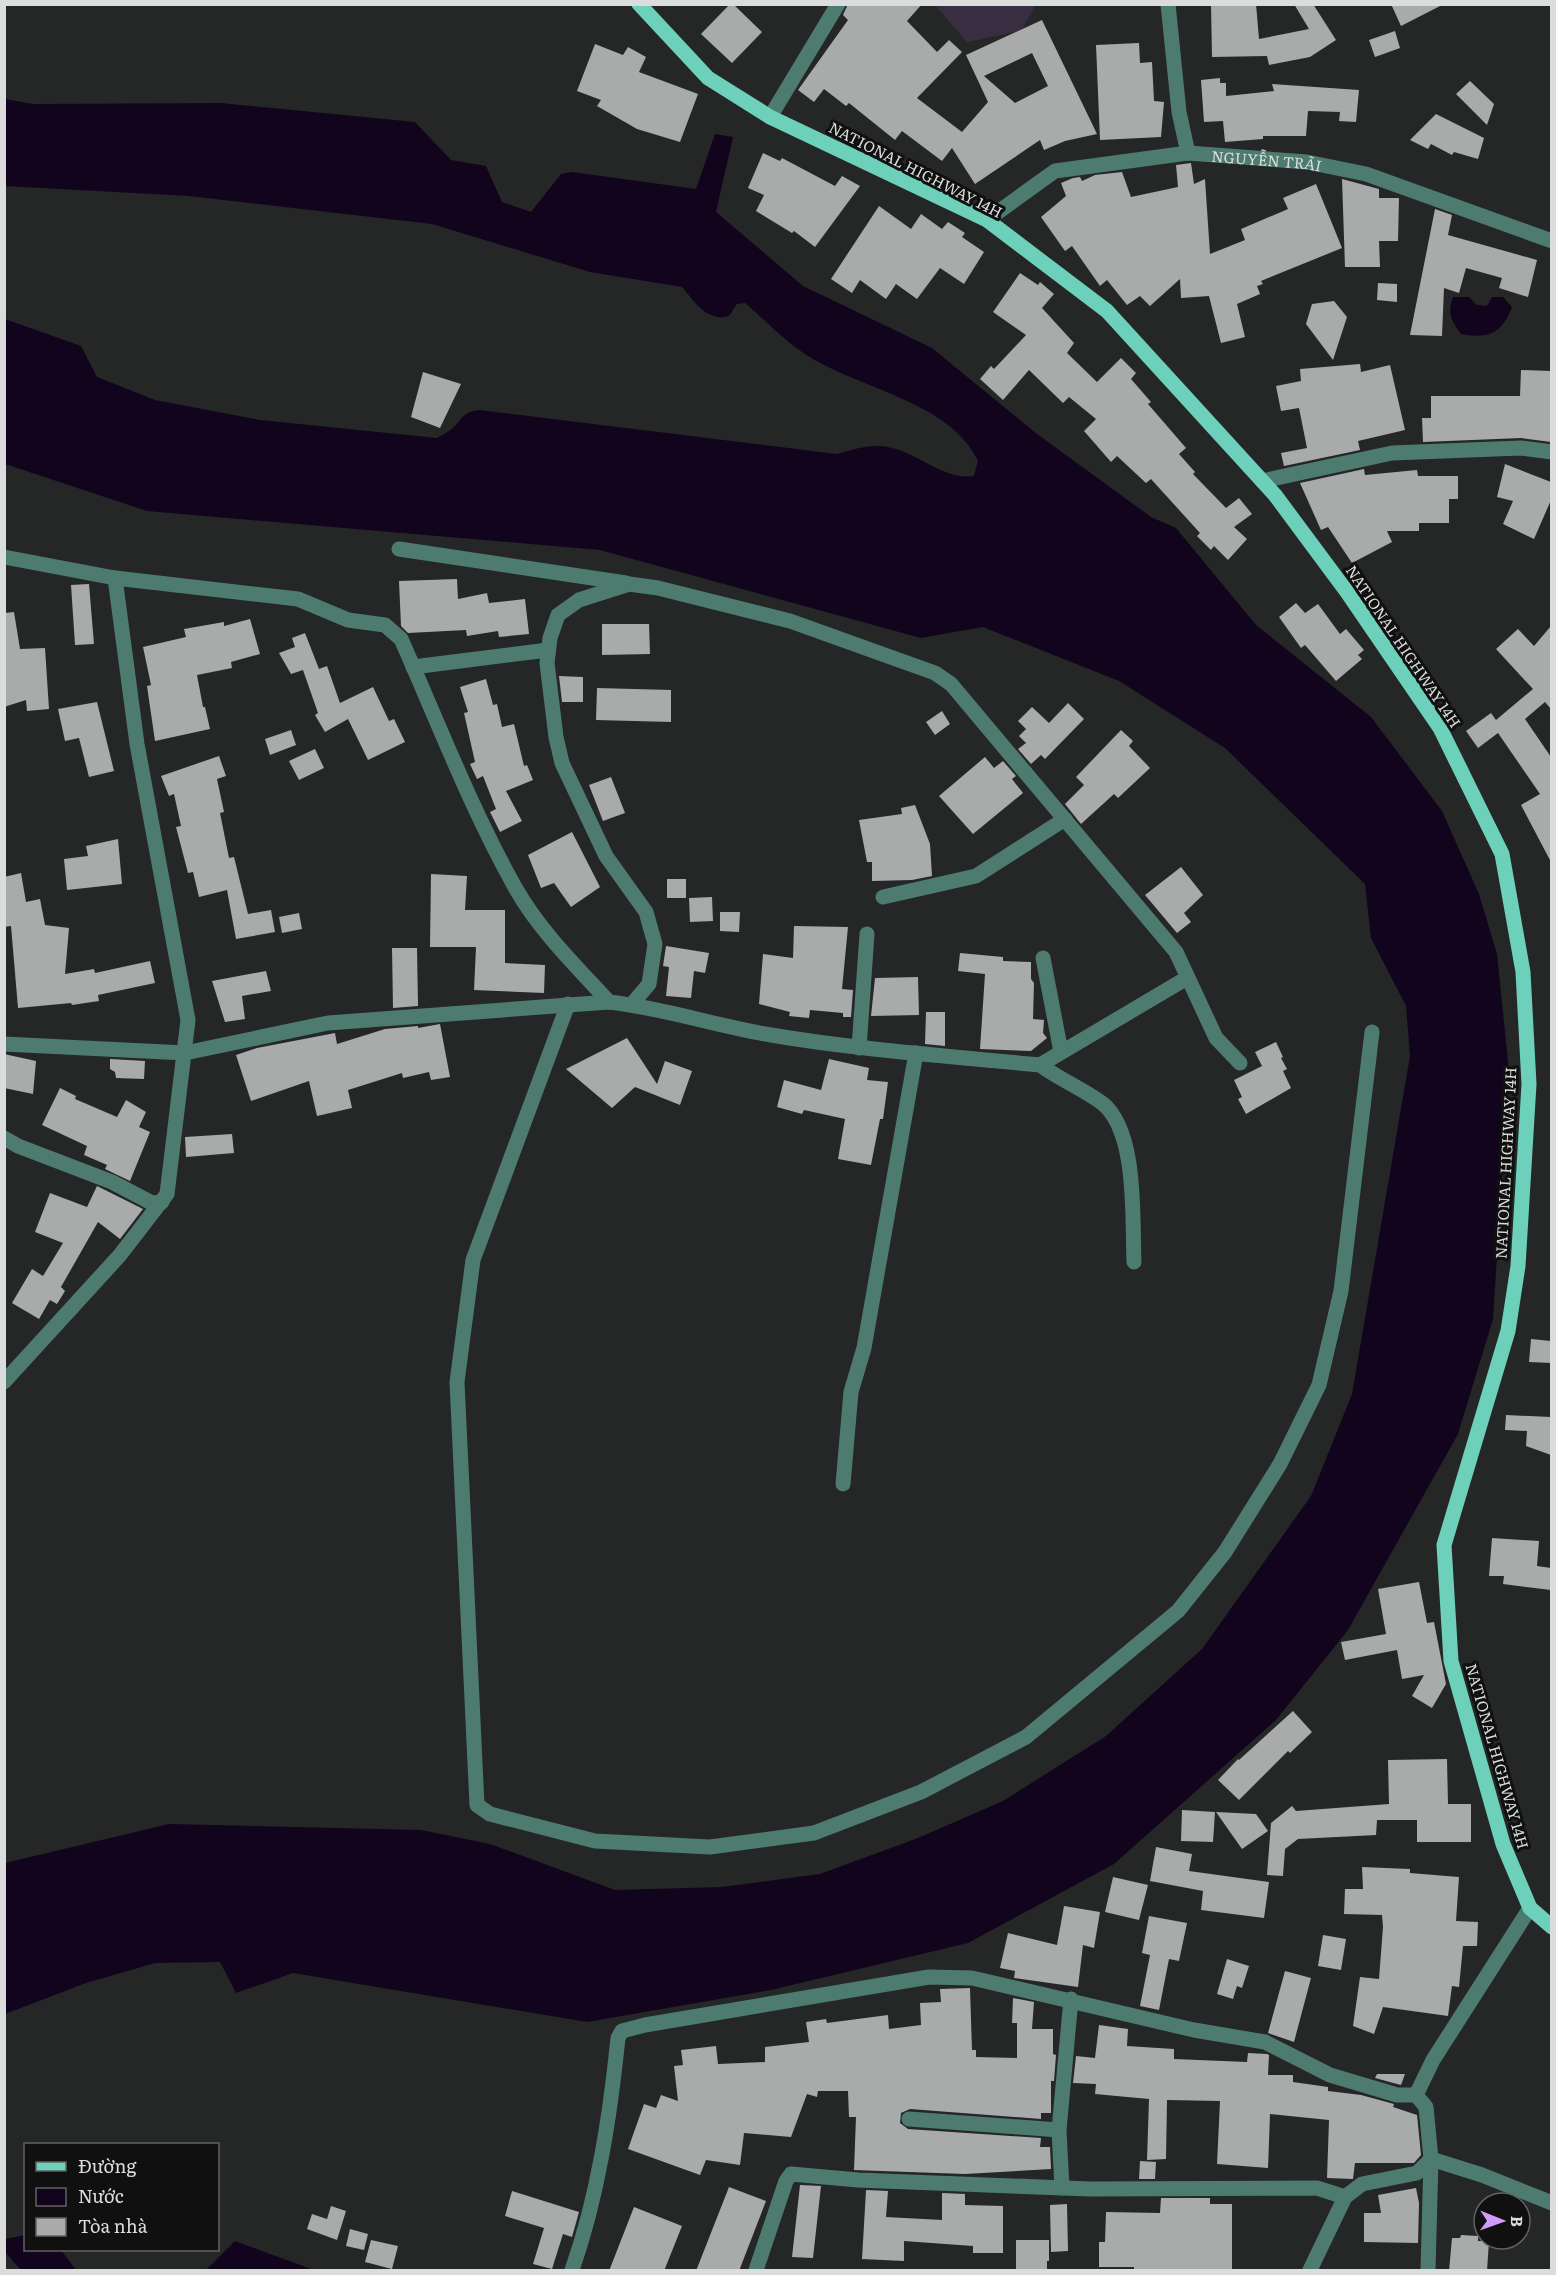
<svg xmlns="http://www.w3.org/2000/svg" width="1556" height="2275" viewBox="0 0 1556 2275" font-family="Literata,serif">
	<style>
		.green { fill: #382d41 }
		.water { fill: #13041e }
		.building { fill: #a8abaa; fill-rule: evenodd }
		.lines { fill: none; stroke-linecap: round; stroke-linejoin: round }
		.minor { stroke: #4e7b70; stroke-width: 15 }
		.major { stroke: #6dd0ba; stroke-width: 15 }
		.labels { text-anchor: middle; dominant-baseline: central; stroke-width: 6; stroke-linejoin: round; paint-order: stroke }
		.street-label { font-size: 15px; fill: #dbdddd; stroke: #0f100f }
	</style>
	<rect width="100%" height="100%" fill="#242726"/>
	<path class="green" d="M935,5H1036L1021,31L967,42Z"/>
	<path class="water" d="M5,99L33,104L221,103L415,122L451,160L486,166L502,202L531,212L561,174L572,172L696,189L715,134L733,137L716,212L803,286L932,348L1037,434L1151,517L1176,528L1256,625L1371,717L1442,811L1479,894L1497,954L1509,1071L1493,1319L1458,1434L1348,1630L1276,1720L1114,1864L968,1943L771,1990L587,2022L293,1973L236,1993L220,1962L155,1963L86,1983L5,2014V1863L169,1824L421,1830L490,1844L615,1890L722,1887L820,1874L918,1838L1003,1801L1106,1736L1202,1649L1311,1496L1352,1394L1410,1056L1406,1006L1371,938L1365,884L1225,748L1119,681L983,627L921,638L600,550L147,511L5,464V319L81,346L97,377L155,400L260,420L437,438C443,434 450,431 455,426C463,417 464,412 479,410L837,454C856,449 872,443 892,448C919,454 946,481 974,476L978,461C952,404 864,389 813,359C788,345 767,322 745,303L737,304L729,316C708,323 694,301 682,287L590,272L432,224L189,196L5,186Z
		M1453,297H1469L1477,305L1487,306L1492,297H1503L1512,307C1502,334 1488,339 1461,334C1451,320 1447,314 1453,297Z
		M25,2235L26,2250H61L76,2270H21L5,2252V2239Z
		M235,2241L314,2270H206Z"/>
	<path class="building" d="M730,4H733L762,32L732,63L701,34Z
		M848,4H922L907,21L937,52L949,40L962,52L917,98L962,132L988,102L966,55L1042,20L1097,134L1065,141L1044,150L1040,140L975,184L952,148L942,161L902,131L895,140L849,103L846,106L824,89L814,102L798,90L848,20L843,15ZM1032,53L1048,86L1015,103L984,76Z
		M1211,4H1256L1259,39L1309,29L1294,4H1313L1336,40L1310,57L1269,65L1267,56L1212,57Z
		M1391,4H1444L1401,26Z
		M1395,31L1400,48L1375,57L1369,40Z
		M1139,43L1140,63L1152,62L1154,101L1164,102L1161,137L1100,140L1096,45Z
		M595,44L623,55L628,47L646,57L639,72L698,94L680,142L637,129L597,106L601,100L577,91Z
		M1220,78V83H1226V96L1274,91L1272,84L1359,90L1356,122L1339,121L1340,112L1308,111L1306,136H1263V139L1225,142L1223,121L1204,122L1201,80Z
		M1470,81L1494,104L1487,125L1456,94Z
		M1436,114L1484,138L1478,159L1454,152L1452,155L1431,144L1428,149L1410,140Z
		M763,153L780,161L782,158L835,186L842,176L860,186L815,247L794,231L792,233L756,211L764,195L748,188Z
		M1191,163L1194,184L1205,179L1210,254L1245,240L1241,229L1288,209L1283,198L1316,184L1342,248L1261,281L1263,284L1257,286L1260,294L1237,304L1245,337L1221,343L1209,296L1181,298L1180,279L1150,306L1140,296L1127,305L1107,280L1100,286L1072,246L1065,251L1041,217L1066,196L1061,183L1073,178L1080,177L1082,181L1095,175L1122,172L1131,197L1178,187L1176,165Z
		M1342,179L1379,189V198H1399L1398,241H1379L1380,267H1345Z
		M879,206L911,229L921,214L942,229L948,222L965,233L962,237L984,252L964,284L940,268L917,299L896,284L886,299L860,280L852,293L831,279Z
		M1435,209L1452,215L1448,235L1537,260L1528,297L1499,288L1502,278L1466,268L1459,293L1444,288L1442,336L1410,335Z
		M1020,273L1038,285L1040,282L1054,294L1042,308L1074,343L1067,353L1097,382L1121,358L1136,373L1131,379L1151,402L1148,404L1186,448L1179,454L1195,472L1193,474L1226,508L1239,498L1252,514L1234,527L1247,539L1228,560L1214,546L1211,550L1197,536L1200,533L1151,479L1146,483L1117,456L1111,462L1084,431L1096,419L1069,397L1063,403L1029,370L1003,400L980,379L991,366L994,369L1026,335L993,312Z
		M1378,283L1397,284V302L1377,300Z
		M1334,301L1347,317L1333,360L1306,324L1312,304Z
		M1360,364L1361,372L1390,365L1405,430L1358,441L1360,450L1284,466L1281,453L1307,448L1299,408L1281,411L1276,386L1301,381L1300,369Z
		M1521,370L1551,371V442L1521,438L1423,442L1422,418H1431V396H1520Z
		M423,372L461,384L440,428L411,417Z
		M1505,464L1551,482V500L1534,539L1503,524L1513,501L1497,497Z
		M1364,469L1365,475L1417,470L1418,476H1458V499H1449V523H1419V531H1387L1392,542L1352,563L1328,527L1321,530L1300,483Z
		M457,579L458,599L487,593L489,603L525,599L529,634L499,637L498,631L467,636L466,630L408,633L401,626L399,581Z
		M89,584L94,644L75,645L71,585Z
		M1296,603L1305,613L1318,604L1340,634L1346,629L1364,650L1358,655L1362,659L1336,681L1305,645L1301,648L1279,617Z
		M14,612L20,649L45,648L49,709L27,711L26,700L4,707V613Z
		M250,619L260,654L231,662L232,668L197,675L203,707H205L210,729L155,741L147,686L151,685L143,647L186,637L184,629L224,622V626Z
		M602,624H649L650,654L602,655Z
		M1551,626V709L1545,702L1525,719L1551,757V862L1521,805L1540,794L1498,733L1478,748L1466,731L1491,713L1496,720L1533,689L1496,649L1518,629L1534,646Z
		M305,633L319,669L327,666L340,703L373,687L389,721L394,719L405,742L368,760L348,719L325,732L315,715L318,713L303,670L291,674L279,653L295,647L292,638Z
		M559,676L583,677V702H562Z
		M486,679L493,705L497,704L502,727L514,724L524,766L527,765L533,780L506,791L522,821L500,832L490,812L496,809L483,776L477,779L470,764L475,762L464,713L468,712L460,687Z
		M597,688L671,690V722L596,720Z
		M97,702L114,771L89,777L79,738L65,741L58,709Z
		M1068,703L1084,719L1045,759L1041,755L1031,764L1018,749L1026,743L1019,736L1026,729L1018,721L1032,707L1049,723Z
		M942,711L950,724L935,735L926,722Z
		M291,730L296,745L270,755L265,739Z
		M1121,730L1133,741L1129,746L1150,768L1118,798L1114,794L1081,824L1065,804L1084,785L1076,777Z
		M315,749L324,768L299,780L289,761Z
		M219,756L226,776L217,779L224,812L220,813L229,858L234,857L248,914L271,910L275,932L236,939L227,890L199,897L193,872L188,873L176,827L181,826L174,794L169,796L161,776Z
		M985,757L994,768L1003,761L1016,776L1012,779L1023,793L973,834L939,796Z
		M611,777L625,813L603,821L589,785Z
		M915,805L930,844L932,876L912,880L872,881V862H867L859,820L902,814L901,808Z
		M572,832L600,887L571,907L554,883L541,888L528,855Z
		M118,839L122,884L67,890L64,859L88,856L86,846Z
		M1181,867L1203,895L1184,913L1191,922L1177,933L1145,895Z
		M21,873L26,902L40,899L45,925L69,928L65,974L94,969L95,973L150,961L155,983L98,995L99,1001L72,1005L71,1003L18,1008L11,926L4,927V877Z
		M431,874L467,876L465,910H505V963L545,965L544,993L474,990L476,947H430Z
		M667,879H686V898H667Z
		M712,897L713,921L690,922L689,898Z
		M720,912H740L739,932L720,931Z
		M299,913L302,929L282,933L279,917Z
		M794,926L848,927L842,989L853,990L851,1017H843V1013L810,1010L809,1018L789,1016L790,1012L759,1004L763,954L793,958Z
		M666,946L709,953L705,973L694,971L691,998L666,996L669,967L663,966Z
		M392,948H417L418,1006L393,1008Z
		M960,953L1003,957V961L1031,962V979L1034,983L1033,1019L1044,1020L1043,1033L1047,1038L1031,1051L980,1049L985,974L958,971Z
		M266,971L271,991L242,996L245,1019L225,1022L212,981Z
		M918,977L919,1015L871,1016L875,978Z
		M926,1012H945V1046L925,1044Z
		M440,1024L450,1077L431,1080L429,1072L403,1078L402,1073L348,1090L352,1108L317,1116L309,1081L251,1101L236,1055L257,1048L335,1033L337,1044L385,1029L418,1026V1028Z
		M627,1038L657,1084L665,1061L692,1071L680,1105L635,1087L612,1108L566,1069Z
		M1276,1042L1283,1057L1281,1058L1287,1069L1283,1071L1291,1088L1246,1114L1238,1099L1242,1097L1234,1080L1262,1066L1255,1052Z
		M4,1054L36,1061L33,1094L4,1088Z
		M110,1059L145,1061L144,1079L116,1078L115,1072L110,1069Z
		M829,1059L869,1068L867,1080L888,1082L883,1119H880L871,1165L838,1159L845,1119L804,1110L802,1114L777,1107L784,1080L821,1090Z
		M60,1088L76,1096L75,1099L117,1117L126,1100L146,1112L139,1127L150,1132L130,1181L105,1169L107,1165L84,1155L87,1146L42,1125Z
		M232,1134L234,1153L186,1157L185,1137Z
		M97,1186L143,1209L120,1239L98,1222L61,1287L65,1291L57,1304L50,1300L39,1319L12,1303L32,1269L43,1276L63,1243L35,1232L50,1193L87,1207Z
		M1531,1339L1551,1341V1363L1529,1362Z
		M1506,1415L1551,1417V1455L1526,1446L1527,1431L1505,1430Z
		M1492,1538L1539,1541L1537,1566L1551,1568V1590L1503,1584L1504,1576H1489Z
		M1419,1582L1427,1623L1434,1622L1446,1684L1432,1708L1412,1696L1424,1675L1402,1679L1397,1650L1345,1660L1341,1642L1386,1634L1378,1589Z
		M1293,1711L1312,1732L1290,1753L1288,1751L1239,1800L1218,1780L1238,1759L1239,1760Z
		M1447,1759L1448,1804H1471V1842H1417V1820H1377L1376,1835L1298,1839L1285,1849L1283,1876L1267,1875L1271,1823L1292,1806L1296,1811L1389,1804L1388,1760Z
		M1182,1810L1215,1812L1213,1842L1181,1841Z
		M1216,1812L1256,1814L1268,1831L1242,1849Z
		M1156,1847L1192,1854L1189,1871L1269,1882L1264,1918L1201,1910L1203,1891L1150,1881Z
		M1362,1867L1410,1869V1873L1459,1877L1456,1921L1478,1922L1477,1946H1463L1459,1987L1452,1986L1448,2016L1383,2007L1374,2034L1353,2026L1360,1977L1379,1979L1383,1927L1382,1915L1344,1914L1345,1889H1363Z
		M1113,1877L1148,1885L1139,1920L1105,1912Z
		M1064,1906L1100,1912L1094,1948L1083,1945L1078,1987L1014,1978L1015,1971L1000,1968L1008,1933L1057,1945Z
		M1149,1916L1187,1923L1179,1961L1169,1959L1159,2010L1140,2006L1150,1955L1142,1953Z
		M1323,1935L1346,1939L1341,1970L1318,1966Z
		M1227,1959L1249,1966L1242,1988L1237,1986L1233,1999L1217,1994Z
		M1285,1971L1311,1978L1294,2042L1268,2033Z
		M970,1988L972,2050H976V2057L1017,2058V2023H1012L1013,1998L1034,2002L1032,2029H1053V2054L1056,2055L1054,2081H1051V2113H1041V2119L910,2109L901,2113L900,2123L908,2129L1041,2138L1040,2147H1050L1051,2169L965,2174L854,2170L856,2117H849L848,2091H818L817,2097L807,2094L791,2137L744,2133L740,2165L706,2160L700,2175L628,2149L644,2104L656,2108L661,2095L678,2101L674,2066L683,2065L681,2050L716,2046L718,2064L765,2062V2047L809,2042L806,2022L826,2019L827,2023L888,2015L889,2029L921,2025L920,2003L941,2002L940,1989Z
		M1099,2025L1128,2029L1127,2046L1174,2049V2059L1247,2062L1248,2053L1267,2054L1269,2055L1268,2075H1293V2082L1328,2087V2091L1361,2095L1394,2104L1393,2107L1417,2115L1421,2155L1414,2163H1355L1353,2179L1327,2178L1329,2120L1270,2114L1268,2168L1217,2164L1220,2101L1167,2100L1166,2159L1147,2160L1149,2099L1095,2094L1096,2084L1073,2083L1076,2056L1095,2058Z
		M1377,2074H1405L1401,2085L1375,2078Z
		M1140,2161L1156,2162L1155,2179H1139Z
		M800,2185L821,2186L813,2258L792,2257Z
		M729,2187L766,2201L739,2271H696Z
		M1416,2188L1419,2203L1418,2243L1364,2242V2213H1381L1378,2195Z
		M866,2190L888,2191L886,2217L942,2220V2193L965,2194V2205L1003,2206V2253H973V2246L904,2241V2261L862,2259Z
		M512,2191L579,2212L572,2237L563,2234L552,2269L533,2264L544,2228L505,2216Z
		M1161,2198H1210V2204H1232V2271H1134V2267H1099V2242H1105L1106,2212L1160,2213Z
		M1067,2204L1068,2251L1051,2252L1050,2205Z
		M331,2206L346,2211L337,2240L307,2229L312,2214L327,2219Z
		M634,2207L682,2226L664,2271H609Z
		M350,2229L368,2234L364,2250L346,2246Z
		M1461,2235L1478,2236V2241H1489L1487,2271H1449L1452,2238H1460Z
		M371,2240L398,2246L392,2269L365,2262Z
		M1016,2240H1049V2261H1047V2271H1016Z"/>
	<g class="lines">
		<g class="minor">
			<path d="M1168,4L1179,112L1188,153"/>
			<path d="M770,117L838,4"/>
			<path id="s1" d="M987,220L1055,171L1188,153L1307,162L1366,174L1552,241"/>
			<path d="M1262,481L1392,453L1521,448L1552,452"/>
			<path d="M399,549L626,583"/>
			<path d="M4,557L115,578L298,599L348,620L385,625L401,639C438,722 471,809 516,889C540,931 576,966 609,1002"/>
			<path d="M413,667L548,650"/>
			<path d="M883,897L976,876L1065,819"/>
			<path d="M1043,958L1061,1052"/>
			<path d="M568,1004L473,1260L457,1382L477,1805L490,1814L595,1841L710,1847L814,1833L921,1792L1026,1737L1178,1611L1225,1552L1280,1464L1319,1385L1341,1291L1372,1032"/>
			<path d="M632,1004L649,984L655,944L646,912L606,856L562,763L556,737L547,663L550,638L558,615L579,600L629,584L658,588L790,621L935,673L951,684L1176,952L1216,1038L1240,1063"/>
			<path d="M4,1044L185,1053L328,1023L609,1002C664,1008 716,1026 771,1035C860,1050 950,1056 1040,1065C1059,1079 1083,1089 1102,1103C1138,1131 1132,1220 1134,1262"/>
			<path d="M859,1048L867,934"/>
			<path d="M1040,1065L1187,978"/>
			<path d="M4,1138L18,1146L112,1182L152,1203L162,1202"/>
			<path d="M4,1382L120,1255L167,1194L188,1020L137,744L115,578"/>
			<path d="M843,1484L851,1392L864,1348L916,1053"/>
			<path d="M909,2119L1059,2130"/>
			<path d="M1431,2159L1482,2175L1552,2203"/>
			<path d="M1062,2188L1059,2130L1071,1999"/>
			<path d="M572,2270C598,2196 610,2116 618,2038L622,2031L645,2025L929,1977L972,1978L1194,2030L1265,2042L1330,2075L1397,2095H1416"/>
			<path d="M756,2270L786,2181L791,2174L858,2180L1090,2189L1317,2188L1345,2197"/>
			<path d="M1310,2270L1345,2197L1362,2184L1417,2173L1431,2159"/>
			<path d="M1428,2270L1431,2159L1426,2107L1416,2095L1433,2060L1530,1908"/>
		</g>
		<path class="major" d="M639,4L708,78L770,117L987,220L1107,311L1275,495L1347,592L1440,728L1502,854L1523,972L1529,1084L1518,1266L1508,1331L1444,1545L1451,1661L1503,1844L1530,1908L1552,1927"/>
	</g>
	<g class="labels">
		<g class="street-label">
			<text stroke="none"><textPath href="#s1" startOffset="297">NGUYỄN TRÃI</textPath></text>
			<text transform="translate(916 169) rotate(27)">NATIONAL HIGHWAY 14H</text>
			<text transform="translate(1404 646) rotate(56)">NATIONAL HIGHWAY 14H</text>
			<text transform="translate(1505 1163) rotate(-87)">NATIONAL HIGHWAY 14H</text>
			<text transform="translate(1498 1756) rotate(74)">NATIONAL HIGHWAY 14H</text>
		</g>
	</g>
	<rect width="1556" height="2275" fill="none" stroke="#dbdddd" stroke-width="12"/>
	<rect x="24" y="2143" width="195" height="108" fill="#0f100f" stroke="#616261" stroke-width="1.5"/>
	<rect x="36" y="2162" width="30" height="9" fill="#6dd0ba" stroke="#616261" stroke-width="1.5"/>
	<text x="78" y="2173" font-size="18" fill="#dbdddd">Đường</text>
	<rect x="36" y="2188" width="30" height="18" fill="#13041e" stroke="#616261" stroke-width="1.5"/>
	<text x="78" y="2203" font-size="18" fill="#dbdddd">Nước</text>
	<rect x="36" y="2218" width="30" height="18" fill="#a8abaa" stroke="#616261" stroke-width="1.5"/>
	<text x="78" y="2233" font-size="18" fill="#dbdddd">Tòa nhà</text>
	<g transform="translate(1502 2221) rotate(91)"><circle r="28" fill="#0f100f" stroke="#616261" stroke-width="1.5"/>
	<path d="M0-4.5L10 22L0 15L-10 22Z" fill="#d29cfd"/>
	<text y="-9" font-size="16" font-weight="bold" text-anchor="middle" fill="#dbdddd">B</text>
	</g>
</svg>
